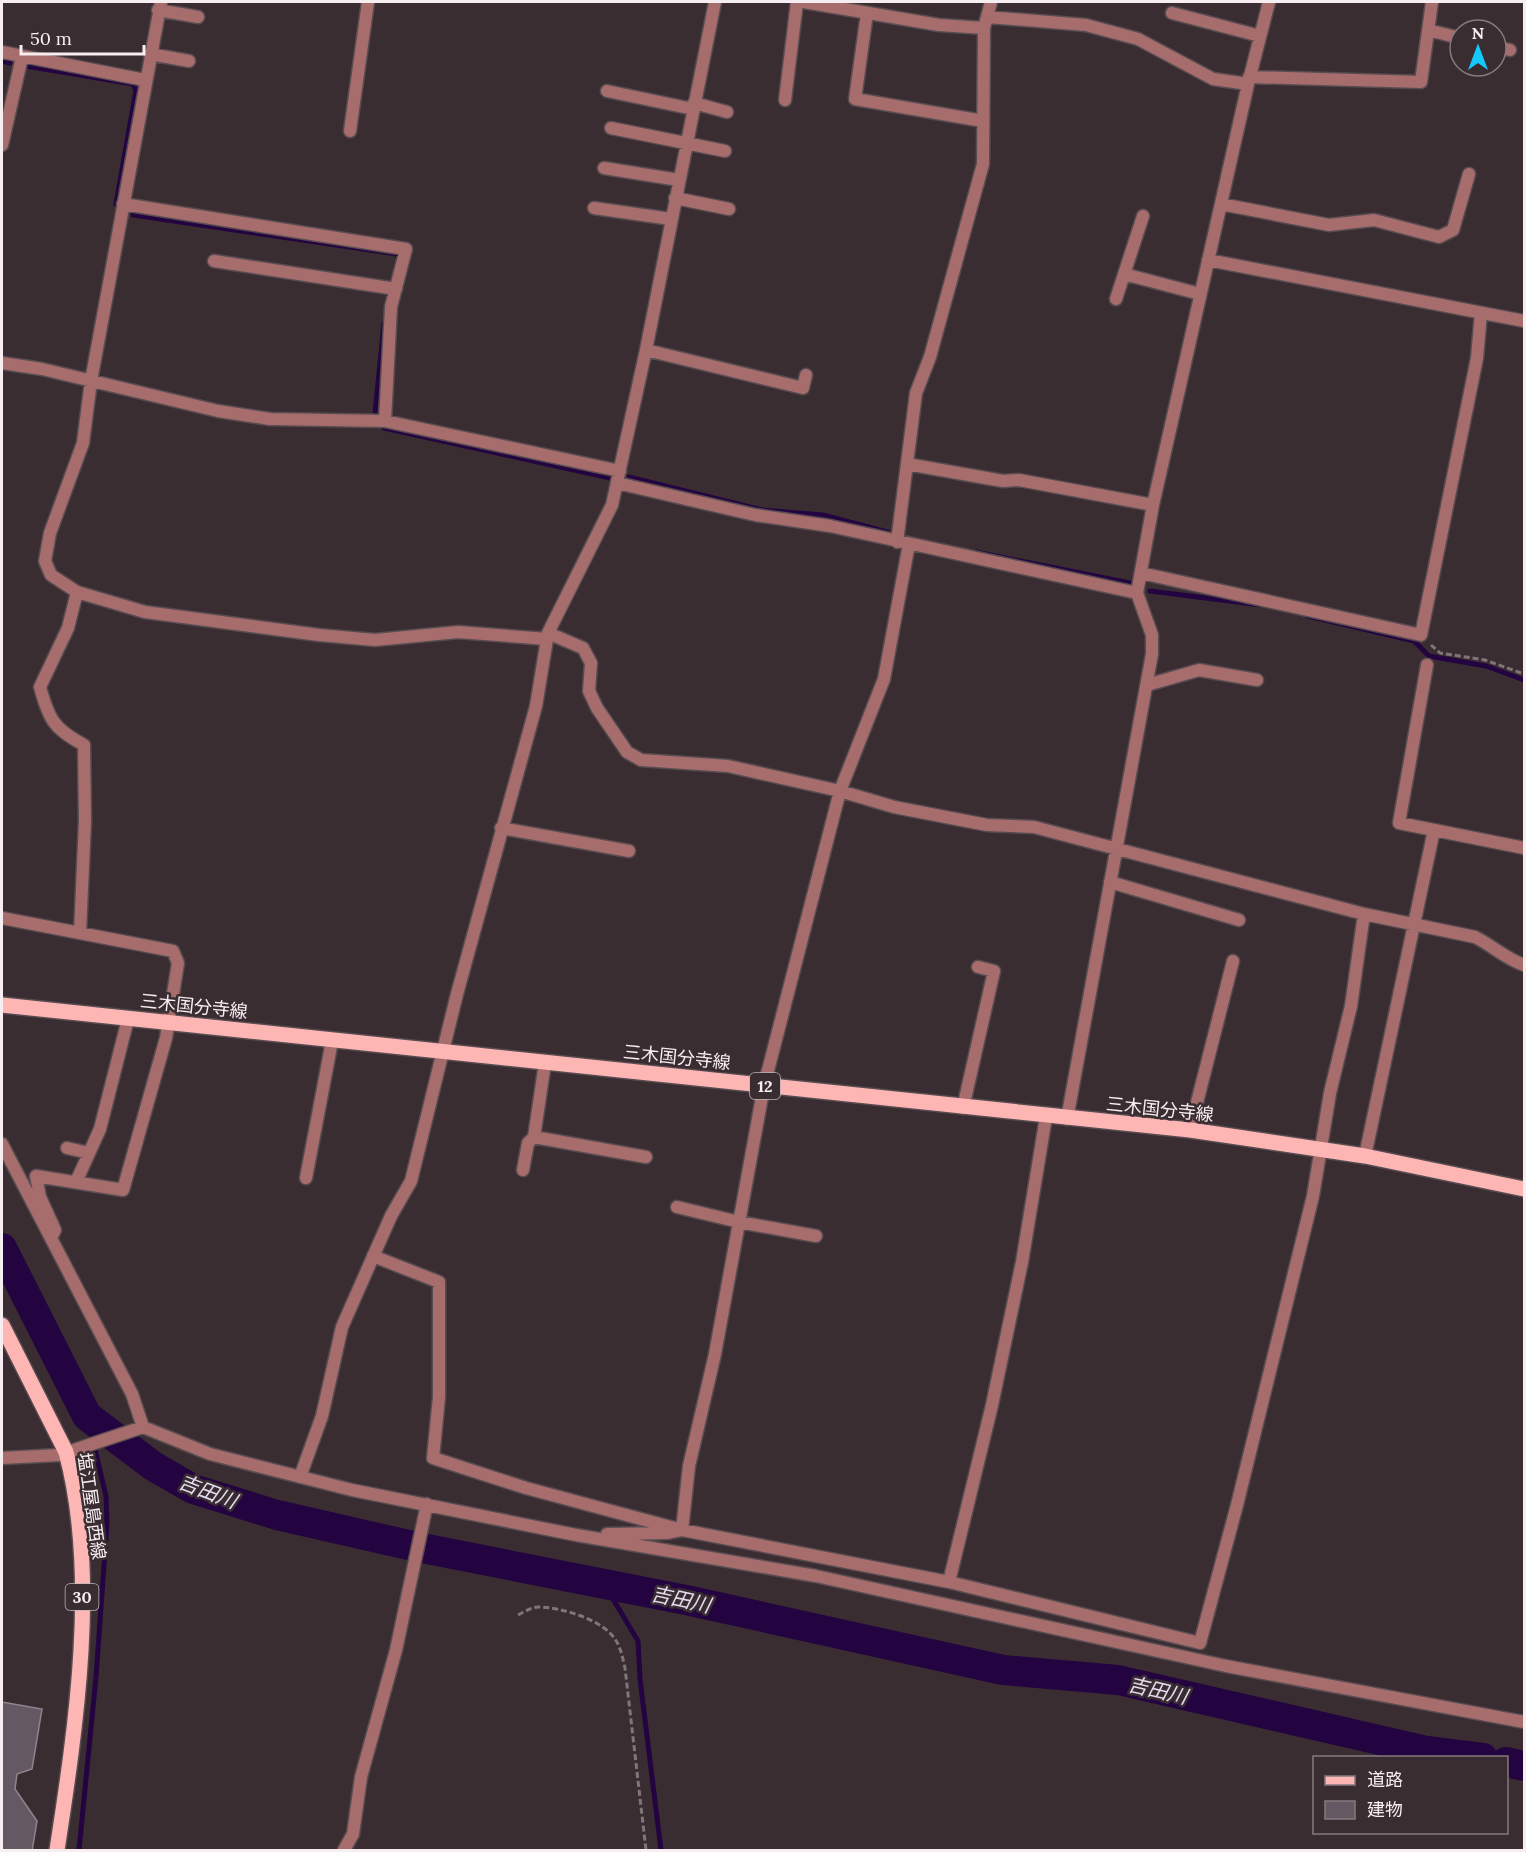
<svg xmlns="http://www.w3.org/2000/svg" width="1526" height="1852" viewBox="0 0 1526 1852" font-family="Lora,'Noto Sans JP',serif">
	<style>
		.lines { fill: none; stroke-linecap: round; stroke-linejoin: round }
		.stream { stroke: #240440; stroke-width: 5 }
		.river { stroke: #240440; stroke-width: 30 }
		.building { fill: #645963; stroke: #90848f; stroke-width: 1.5 }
		.minor-casing { stroke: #584c51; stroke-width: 15 }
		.primary-casing { stroke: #584c51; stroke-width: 18 }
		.path { stroke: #817579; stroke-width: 3; stroke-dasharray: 6 3; stroke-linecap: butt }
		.minor { stroke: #a66d6c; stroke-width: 12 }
		.primary { stroke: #feb6b5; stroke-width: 15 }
		.labels { text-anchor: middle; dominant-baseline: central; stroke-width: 5; stroke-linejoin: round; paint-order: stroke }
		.shield { fill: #3a2d32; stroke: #beb4b8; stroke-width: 1.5 }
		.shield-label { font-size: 16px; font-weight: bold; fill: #f7eef1 }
		.street-label { font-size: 18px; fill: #f7eef1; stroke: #3a2d32 }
		.water-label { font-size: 20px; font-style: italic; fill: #e4ddf1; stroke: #3a2d32 }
	</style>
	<rect width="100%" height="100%" fill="#3a2d32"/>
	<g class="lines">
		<path class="stream" d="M2,61L10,63
			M26,66L133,84L136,90L116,204
			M133,215L397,254L399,263
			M375,413L384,323
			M384,428L610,478
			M629,477L762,510L823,515L891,533
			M976,552L1130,583
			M1150,591L1261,605
			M1308,616L1414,641L1429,656L1486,666L1524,680
			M604,1584L638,1641L640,1679L661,1850
			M79,1850L96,1677L107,1523L106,1496L87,1416"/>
		<path class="river" d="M2,1248L87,1416L153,1466L193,1489L277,1515L422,1548L686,1600L1003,1670L1118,1680L1427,1751L1483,1758
			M1506,1762L1524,1766"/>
	</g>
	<path class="building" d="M2,1702L42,1709L32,1769L17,1774L15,1789L37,1821L32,1851H2Z"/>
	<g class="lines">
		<defs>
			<path id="minor" d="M161,2L91,381L83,443L50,533L45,561L51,575L77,592L145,612L319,635L375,640L458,632L547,639
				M804,2L939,25L984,28
				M158,10L198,17
				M867,13L855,99L983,121
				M1172,13L1260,36
				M987,17L1086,25L1138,39L1213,79L1248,84
				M1428,30L1460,38
				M1496,47L1510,50
				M2,52L145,80
				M150,54L189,61
				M1249,77L1421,82L1432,2
				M607,91L693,109
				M785,100L797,2
				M694,103L727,112
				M611,128L725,151
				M350,131L368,2
				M2,145L22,57
				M604,168L679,180
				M675,198L729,209
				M123,204L406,249L391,307L385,421
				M1221,204L1329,225L1374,220L1439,237L1453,230L1469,174
				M594,208L671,219
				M1208,260L1524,321
				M214,261L396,289
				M1124,274L1200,294
				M1116,299L1143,216
				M646,350L803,388L806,375
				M2,363L42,369L218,411L270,419L385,421L620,471
				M907,464L1003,481L1019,480L1153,505
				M617,483L755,515L830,526L1137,593
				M897,542L916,393L930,357L983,164L984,28L991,2
				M1141,573L1421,635L1477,358L1481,313
				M77,592L68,628L40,687C49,720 54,729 84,745L85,821L80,933
				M548,633L583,648L591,663L589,691L597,708L627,752L641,760L728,766L840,791L894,807L987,825L1034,827L1364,914L1475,937C1493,946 1506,959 1524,965
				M1427,665L1399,823L1524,848
				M1147,685L1199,670L1257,680
				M501,828L629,851
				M1110,882L1239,920
				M2,918L173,951L178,963L166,1038L123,1190L36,1176L40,1197L55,1230L51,1238
				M963,1108L994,971L978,967
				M1067,1119L1152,654V635L1137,593L1153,505L1248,84L1269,2
				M1190,1130L1233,961
				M534,1137L646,1157
				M2,1144L132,1394L143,1427
				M67,1148L89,1153
				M1365,1156L1434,830
				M523,1170L528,1143L534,1137L545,1063
				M306,1178L332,1041
				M76,1182L100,1129L128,1019
				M677,1207L739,1222L816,1236
				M373,1256L439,1282V1397L433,1458L526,1488L682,1530L949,1582L1200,1643L1237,1505L1313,1196L1330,1093L1351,1006L1364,914
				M2,1458L59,1455L143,1427L210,1454L352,1490L576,1535L816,1576L1226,1666L1524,1722
				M300,1477L322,1416L342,1327L391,1216L411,1181L457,994L536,706L548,633L612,505L646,350L715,2
				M607,1534L668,1533L682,1530L689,1466L715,1354L764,1086L840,791L884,679L909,544
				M949,1582L992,1405L1022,1262L1046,1117
				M344,1850L353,1834L361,1777L396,1650L427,1504"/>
			<path id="primary" d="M2,1005L1190,1130L1365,1156L1524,1189
				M2,1325L66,1452C99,1574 76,1727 57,1850"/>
		</defs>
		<use href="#minor" class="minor-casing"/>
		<use href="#primary" class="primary-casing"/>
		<path class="path" d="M1431,645L1440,653L1485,660L1524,674
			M518,1615C524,1612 533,1606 540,1607C562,1608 595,1618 610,1633C620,1643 622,1655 625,1668L646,1850"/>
		<use href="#minor" class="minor"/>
		<use href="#primary" class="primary"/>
	</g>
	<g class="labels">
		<g class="shield">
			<rect x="750" y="1073" width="30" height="26" rx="4.5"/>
			<rect x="65.5" y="1584" width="33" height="26" rx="4.5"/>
		</g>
		<g class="shield-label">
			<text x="765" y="1086">12</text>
			<text x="82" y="1597">30</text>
		</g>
		<g class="street-label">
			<text transform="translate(194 1006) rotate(6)">三木国分寺線</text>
			<text transform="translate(677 1057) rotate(6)">三木国分寺線</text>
			<text transform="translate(1160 1109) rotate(6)">三木国分寺線</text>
			<text transform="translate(92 1506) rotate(82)">塩江屋島西線</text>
		</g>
		<g class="water-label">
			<text transform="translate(208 1491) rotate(21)">吉田川</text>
			<text transform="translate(681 1599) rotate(12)">吉田川</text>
			<text transform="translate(1158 1690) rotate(13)">吉田川</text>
		</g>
	</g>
	<rect width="1526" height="1852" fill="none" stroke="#f7eef1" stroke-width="6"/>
	<rect x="1313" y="1756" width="195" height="78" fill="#3a2d32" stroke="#867a7e" stroke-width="1.5"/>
	<rect x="1325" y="1776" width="30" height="9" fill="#feb6b5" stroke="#867a7e" stroke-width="1.5"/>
	<text x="1367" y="1786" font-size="18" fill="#f7eef1">道路</text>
	<rect x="1325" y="1801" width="30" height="18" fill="#645963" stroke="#867a7e" stroke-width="1.5"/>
	<text x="1367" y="1816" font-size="18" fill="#f7eef1">建物</text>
	<g transform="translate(1478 48)"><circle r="28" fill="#3a2d32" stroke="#867a7e" stroke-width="1.5"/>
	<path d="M0-4.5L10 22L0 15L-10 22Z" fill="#12cafb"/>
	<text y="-9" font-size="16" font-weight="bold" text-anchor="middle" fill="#f7eef1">N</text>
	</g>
	<path d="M21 45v9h123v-9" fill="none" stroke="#f7eef1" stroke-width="3"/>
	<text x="30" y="45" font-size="18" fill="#f7eef1" stroke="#3a2d32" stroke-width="4.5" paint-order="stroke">50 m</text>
</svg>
